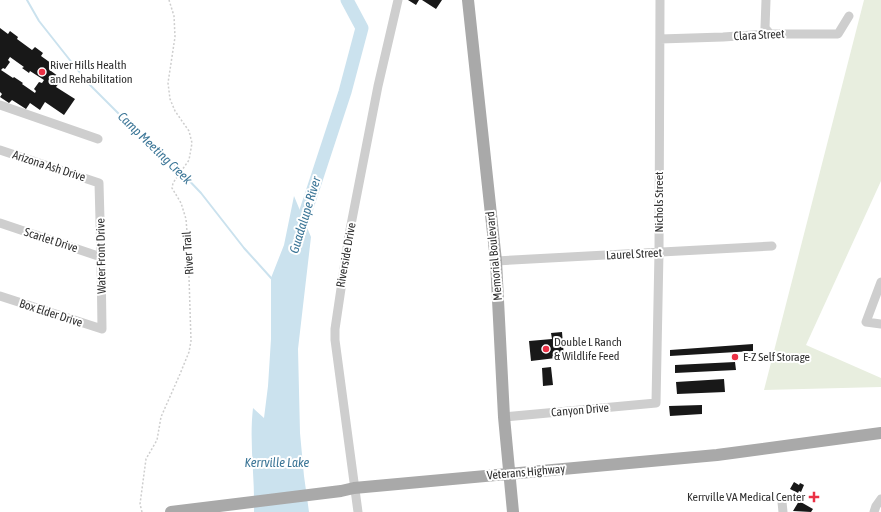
<svg xmlns="http://www.w3.org/2000/svg" width="881" height="512" viewBox="0 0 881 512" font-family="'Asap Condensed',sans-serif">
	<style>
		.green { fill: #e8eedf }
		.water { fill: #cbe2ee }
		.lines { fill: none; stroke-linecap: round; stroke-linejoin: round }
		.stream { stroke: #cbe2ee; stroke-width: 2 }
		.river { stroke: #cbe2ee; stroke-width: 13 }
		.building { fill: #181818; fill-rule: evenodd }
		.path { stroke: #cecece; stroke-width: 1.5; stroke-dasharray: 2 2; stroke-linecap: butt }
		.minor { stroke: #cecece; stroke-width: 9 }
		.major { stroke: #a9a9a9; stroke-width: 12 }
		.poi-dot { fill: #eb3145; stroke: #fff; stroke-width: 1.5 }
		.labels { text-anchor: middle; dominant-baseline: central; stroke-width: 4; stroke-linejoin: round; paint-order: stroke }
		.street-label { font-size: 12px; fill: #313131; stroke: #fff }
		.poi-label { font-size: 12px; fill: #313131; stroke: #fff; text-anchor: start }
		.water-label { font-size: 13px; font-style: italic; fill: #3c7697; stroke: #fff }
	</style>
	<rect width="100%" height="100%" fill="#fff"/>
	<path class="green" d="M864,0H881V181L806,345L881,378V387L764,390Z"/>
	<path class="water" d="M294,196L311,237L298,349L300,433L304,476L309,512H254C255,477 249,443 253,408L264,418L268,386L271,339V278L284,245Z"/>
	<g class="lines">
		<path class="stream" d="M27,0L39,21L88,83L146,141L158,148L201,193L244,248L272,279"/>
		<path class="river" d="M298,235L345,92L362,28L347,0"/>
	</g>
	<path class="building" d="M408,0H419L416,5Z
		M422,0H442L436,9Z
		M0,28L8,34L10,31L18,37L17,39L32,50L35,47L43,53L41,56L55,66L51,71L62,79L56,87L75,99L64,115L45,102L40,110L30,103L26,109L12,100L9,103L0,97L2,94L0,92ZM10,57L24,67L22,68L29,73L30,71L44,80L42,83L39,82L34,89L36,91L35,93L22,84L23,83L14,77L13,78L1,70L3,68L5,69L10,62L8,60Z
		M562,332L564,357L531,361L529,341L552,339L551,333Z
		M753,344V351L670,356V350Z
		M735,362L736,370L675,373V365Z
		M551,367L553,385L543,386L542,368Z
		M724,379L725,392L677,394L676,382Z
		M702,405V414L670,416L669,406Z
		M794,482L799,485L800,483L804,485L801,492L799,491L798,493L790,489Z
		M799,501L813,509L811,512L793,511Z"/>
	<g class="lines">
		<path class="path" d="M142,512L140,504L146,459L157,440L161,417L180,374L189,352L191,341L188,245L186,219L181,203L172,188L173,183L189,160L192,143L189,131L175,111L170,99L168,83L175,37L174,16L169,0"/>
		<path class="minor" d="M766,0L765,28L770,34
			M660,39L723,37L767,34H838L849,16
			M0,105L98,139
			M0,150L99,183L101,257L102,329L0,296
			M0,223L101,257
			M496,261L772,246
			M881,282L866,322L881,324
			M504,417L656,403L659,252L660,0
			M782,502L783,512
			M358,512L335,340V329L349,235L378,86L398,0
			M874,512L876,506L881,499"/>
		<path class="major" d="M468,0L496,261L504,417L513,512
			M171,512L341,491L354,488L717,455L881,433"/>
	</g>
	<g class="poi-dot">
		<circle cx="42" cy="72" r="4"/>
		<circle cx="546" cy="349" r="4"/>
		<circle cx="735" cy="357" r="4"/>
		<path d="M812 491h4v4h4v4h-4v4h-4v-4h-4v-4h4z"/>
	</g>
	<g class="labels">
		<g class="street-label">
			<text transform="translate(759 35) rotate(-3)">Clara Street</text>
			<text transform="translate(49 166) rotate(18)">Arizona Ash Drive</text>
			<text transform="translate(659 202) rotate(-90)">Nichols Street</text>
			<text transform="translate(51 240) rotate(18)">Scarlet Drive</text>
			<text transform="translate(188 253) rotate(-94)">River Trail</text>
			<text transform="translate(634 254) rotate(-3)">Laurel Street</text>
			<text transform="translate(346 255) rotate(-80)">Riverside Drive</text>
			<text transform="translate(101 256) rotate(-91)">Water Front Drive</text>
			<text transform="translate(494 256) rotate(-95)">Memorial Boulevard</text>
			<text transform="translate(51 313) rotate(18)">Box Elder Drive</text>
			<text transform="translate(580 410) rotate(-5)">Canyon Drive</text>
			<text transform="translate(526 472) rotate(-5)">Veterans Highway</text>
		</g>
		<g class="poi-label">
			<text x="50" y="65">River Hills Health<tspan x="50" dy="14">and Rehabilitation</tspan></text>
			<text x="554" y="342">Double L Ranch<tspan x="554" dy="14">&amp; Wildlife Feed</tspan></text>
			<text x="743" y="357">E-Z Self Storage</text>
			<text x="805" y="497" text-anchor="end">Kerrville VA Medical Center</text>
		</g>
		<g class="water-label">
			<text transform="translate(155 148) rotate(44)">Camp Meeting Creek</text>
			<text transform="translate(305 215) rotate(-73)">Guadalupe River</text>
			<text x="277" y="462">Kerrville Lake</text>
		</g>
	</g>
</svg>
